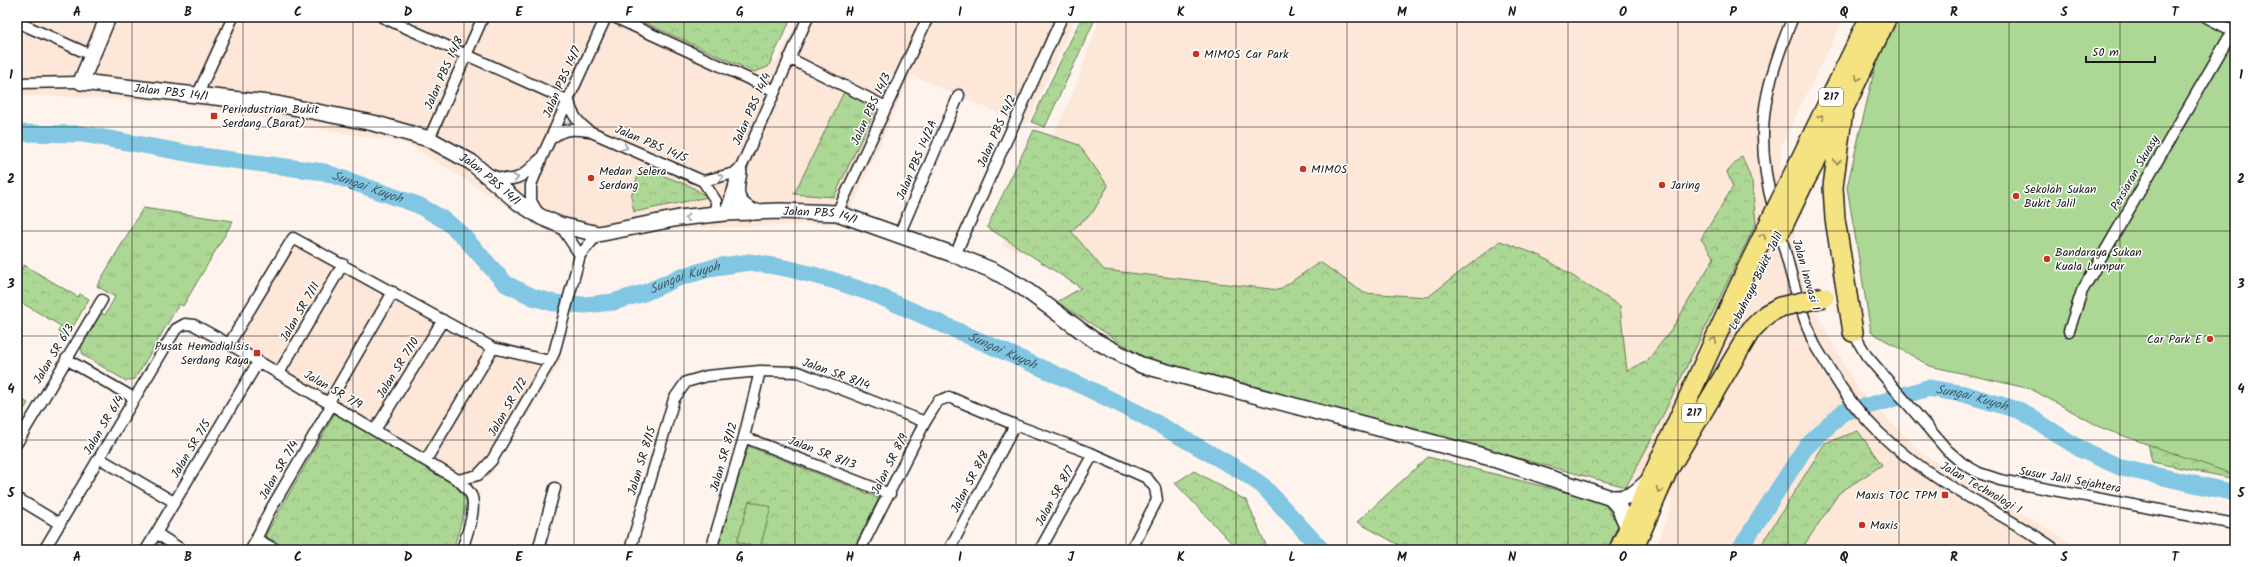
<svg xmlns="http://www.w3.org/2000/svg" width="2252" height="567" viewBox="0 0 2252 567" font-family="Kalam,sans-serif">
	<style>
		.built { fill: #fce7d8 }
		.grass { fill: url(#grass-tufts); stroke: #647a58 }
		.forest { fill: url(#forest-crowns); stroke: #647a58 }
		.pitch { fill: #add794; stroke: #647a58 }
		.lines { fill: none; stroke-linecap: round; stroke-linejoin: round }
		.river { stroke: #81c6e2; stroke-width: 17 }
		.street-casing { stroke: #1c1c1c; stroke-width: 13 }
		.secondary-casing { stroke: #1c1c1c; stroke-width: 18 }
		.highway-casing { stroke: #1c1c1c; stroke-width: 22 }
		.street { stroke: #fff; stroke-width: 10 }
		.secondary { stroke: #fff; stroke-width: 15 }
		.highway { stroke: #f5e382; stroke-width: 19 }
		.highway-bridge-casing { stroke: #1c1c1c; stroke-width: 22; stroke-linecap: butt }
		.highway-bridge { stroke: #f5e382; stroke-width: 19 }
		.oneway { stroke: #938954 }
		.oneway2 { stroke: #999 }
		.grid { fill: none; stroke: #1c1c1c; stroke-width: 1; stroke-opacity: 0.55 }
		.poi-dot { fill: #c8321e; stroke: #fff; stroke-width: 1.5 }
		.labels { text-anchor: middle; dominant-baseline: central; stroke-width: 3; stroke-linejoin: round; paint-order: stroke }
		.shield { fill: #fff; stroke: #606060; stroke-width: 1 }
		.shield-label { font-size: 11px; font-weight: bold; fill: #1c1c1c }
		.poi-label { font-size: 12px; fill: #1c1c1c; stroke: #fff; text-anchor: start }
		.street-label { font-size: 12px; fill: #1c1c1c; stroke: #fff }
		.water-label { font-size: 13px; font-style: italic; fill: #44606b; stroke: #fff }
		.neatline { fill: none; stroke: #1c1c1c; stroke-width: 1.5 }
		.grid-label { font-size: 13px; text-anchor: middle; font-weight: bold; fill: #1c1c1c }
	</style>
	<defs>
		<pattern id="grass-tufts" width="24" height="20" patternUnits="userSpaceOnUse"><rect width="24" height="20" fill="#add794"/><path d="M3 7l-1-3M5 7V3M7 7l1-3M15 17l-1-3M17 17v-4M19 17l1-3" fill="none" stroke="#94b87f"/></pattern>
		<pattern id="forest-crowns" width="20" height="18" patternUnits="userSpaceOnUse"><rect width="20" height="18" fill="#add794"/><path d="M2 6a3 3 0 1 1 6 0M12 15a3 3 0 1 1 6 0" fill="none" stroke="#94b87f"/></pattern>
	</defs>
	<rect width="100%" height="100%" fill="#fef4ed"/>
	<filter id="ink" filterUnits="userSpaceOnUse"><feTurbulence type="fractalNoise" baseFrequency=".025" numOctaves="2"/><feDisplacementMap in="SourceGraphic" scale="8" xChannelSelector="R" yChannelSelector="G"/><feConvolveMatrix kernelMatrix="1 2 1 2 8 2 1 2 1" color-interpolation-filters="sRGB"/></filter>
	<g filter="url(#ink)">
		<path class="built" d="M17,17H632L752,67L778,61L799,17H1076L1026,125L911,75L845,223L601,232L568,243L407,144L182,104L58,96H17Z
			M1100,17H1845L1781,145L1780,185L1818,316L1859,391L1923,454L2083,550H1656L1673,499L1606,466L1184,299L1002,246L1075,88Z
			M293,231L490,339L563,358L489,477L469,488L225,347Z"/>
		<path class="grass" d="M844,92L876,108L834,197L794,194Z
			M143,208L233,221L183,306L179,304L135,379L126,381L83,355L81,347L101,313L105,315L115,297L97,286Z"/>
		<path class="forest" d="M632,17H792L768,67L754,72Z
			M1082,17H1096L1045,127L1031,122Z
			M1034,130L1079,145L1108,186L1093,212L1071,231L1104,270L1279,290L1320,262L1364,293L1428,297L1500,241L1541,256L1620,306L1627,371L1647,361L1672,329L1714,258L1701,239L1733,187L1727,172L1742,156L1752,182L1756,223L1649,444L1626,487L1145,358L1057,302L1081,288L987,227Z
			M641,167L690,186L708,197L634,212L631,196Z
			M24,265L78,297L80,294L89,299L67,337L58,332L61,326L17,300V277Z
			M17,397L28,403L17,421Z
			M335,413L457,487L467,502L453,550H290L265,536Z
			M1858,431L1882,465L1839,493L1801,550H1758L1825,443Z
			M2146,434L2235,440V479L2152,462Z
			M748,446L879,498L853,550H717Z
			M1428,457L1604,502L1618,525L1607,550H1408L1357,522Z
			M1194,471L1247,501L1268,550H1238L1175,483Z"/>
		<path class="pitch" d="M1899,17H2235V475L2104,429L2031,389L1930,366L1871,332L1847,187L1876,63Z
			M749,501L771,507L760,548L737,542Z"/>
		<g class="lines">
			<g class="river">
				<path id="s1" d="M17,133L83,134L202,156L324,172L418,205L446,221L462,235L506,284L533,297L554,303L585,305L613,302L644,293L678,278L715,267L750,262L790,269L832,280L874,294L1089,389L1140,414L1243,472L1263,486L1322,550"/>
				<path id="s2" d="M1739,550L1805,448L1843,412L1882,402L1928,388L1964,394L2021,411L2082,450L2122,468L2235,493"/>
			</g>
			<defs>
				<path id="street" d="M382,17L569,101
					M614,17L775,91
					M2206,17L2235,32
					M2231,17L2235,19
					M17,22L91,55
					M789,58L886,107
					M17,83L81,82
					M197,96L233,17
					M569,101C571,114 578,123 589,131L703,181L716,201V207L711,215
					M552,138C564,128 574,129 589,131
					M429,139L483,17
					M489,174C514,185 522,178 539,160
					M703,181L739,172
					M1774,211C1753,134 1763,89 1793,17
					M538,213L531,201V185L542,157L606,17
					M725,213L739,172L808,17
					M837,213L928,17
					M560,225L580,255
					M1779,228C1789,266 1798,305 1813,341C1817,351 1825,360 1830,370C1860,420 1893,450 1942,481C1980,505 2020,524 2056,550
					M899,235L959,95
					M955,255L1062,17
					M2069,331L2082,291L2232,32
					M1853,332L1866,355L1947,450L1962,463L1979,473L2000,480L2235,524
					M229,344L293,238L493,348L550,361
					M66,359L134,398
					M279,373L343,264
					M329,402L393,292
					M375,430L443,320
					M744,437L890,494
					M17,443L102,300
					M99,458L174,502
					M426,460L493,348
					M458,480L478,475L492,460L550,361L554,353L580,255L598,234
					M17,498L60,524
					M156,533L182,550
					M256,539L276,550
					M44,550L176,329L185,324L194,325L229,344L458,480C463,485 470,491 472,497C476,513 466,535 462,550
					M146,550L258,362
					M251,550L268,514L332,404
					M538,550L555,488
					M630,550L674,399L686,382L707,376L760,371L798,372L925,422
					M711,550L744,437L760,371
					M860,550L925,422L938,401L949,397L1015,425L1093,454L1147,478L1155,488L1157,500L1131,550
					M949,550L1015,425
					M1040,550L1093,454"/>
				<g id="secondary">
					<path id="s3" d="M108,17L81,82L277,104L373,123L429,139L471,162L519,203L541,217L560,225L598,234L679,218L725,213L781,211L837,213L955,255L994,271L1022,287L1094,340L1141,365L1487,457L1611,498C1629,499 1636,493 1649,480"/>
					<path d="M739,172C735,193 733,201 753,212"/>
					<path d="M1611,498L1619,507L1628,528"/>
				</g>
				<path id="highway" d="M1843,110L1833,187L1835,219L1853,332
					M1792,177L1870,17
					M1803,184L1843,110L1887,17
					M1668,470L1751,330L1767,314L1780,307
					M1619,550L1746,271
					M1633,550L1666,474"/>
			</defs>
			<use href="#street" class="street-casing"/>
			<use href="#secondary" class="secondary-casing"/>
			<use href="#highway" class="highway-casing"/>
			<use href="#street" class="street"/>
			<use href="#secondary" class="secondary"/>
			<use href="#highway" class="highway"/>
			<defs>
				<path id="highway-bridge" d="M1780,232L1803,184
					M1746,271L1792,177
					M1780,307L1824,297"/>
			</defs>
			<use href="#highway-bridge" class="highway-bridge-casing"/>
			<use href="#highway-bridge" class="highway-bridge"/>
		</g>
		<defs><path id="oneway-chevron" d="M-2-3.5L2.5 0L-2 3.5" fill="none" stroke-width="1.6" stroke-linecap="round" stroke-linejoin="round"/></defs>
		<g class="oneway">
			<use href="#oneway-chevron" transform="translate(1858 78) rotate(116)"/>
			<use href="#oneway-chevron" transform="translate(1821 117) rotate(-64)"/>
			<use href="#oneway-chevron" transform="translate(1837 162) rotate(98)"/>
			<use href="#oneway-chevron" transform="translate(1763 236) rotate(-64)"/>
			<use href="#oneway-chevron" transform="translate(1714 340) rotate(-65)"/>
			<use href="#oneway-chevron" transform="translate(1659 490) rotate(114)"/>
		</g>
		<g class="oneway2">
			<use href="#oneway-chevron" transform="translate(625 147) rotate(23)"/>
			<use href="#oneway-chevron" transform="translate(721 177) rotate(-13)"/>
			<use href="#oneway-chevron" transform="translate(516 178) rotate(-12)"/>
			<use href="#oneway-chevron" transform="translate(687 218) rotate(174)"/>
		</g>
	</g>
	<path class="grid" d="M132,17V550M243,17V550M353,17V550M464,17V550M574,17V550M684,17V550M795,17V550M905,17V550M1016,17V550M1126,17V550M1236,17V550M1347,17V550M1457,17V550M1568,17V550M1678,17V550M1788,17V550M1899,17V550M2009,17V550M2120,17V550M17,127H2235M17,231H2235M17,336H2235M17,440H2235"/>
	<g class="poi-dot">
		<circle cx="1196" cy="54" r="4"/>
		<rect x="210" y="112" width="8" height="8" rx="2"/>
		<circle cx="1303" cy="169" r="4"/>
		<circle cx="591" cy="178" r="4"/>
		<circle cx="1662" cy="185" r="4"/>
		<circle cx="2016" cy="196" r="4"/>
		<circle cx="2047" cy="259" r="4"/>
		<circle cx="2210" cy="339" r="4"/>
		<rect x="253" y="349" width="8" height="8" rx="2"/>
		<rect x="1941" y="491" width="8" height="8" rx="2"/>
		<circle cx="1862" cy="525" r="4"/>
	</g>
	<g class="labels">
		<g class="shield">
			<rect x="1819" y="88" width="24" height="18" rx="3"/>
			<rect x="1682" y="404" width="24" height="18" rx="3"/>
		</g>
		<g class="shield-label">
			<text x="1831" y="97">217</text>
			<text x="1694" y="413">217</text>
		</g>
		<g class="poi-label">
			<text x="1204" y="54">MIMOS Car Park</text>
			<text x="222" y="109">Perindustrian Bukit<tspan x="222" dy="14">Serdang (Barat)</tspan></text>
			<text x="1311" y="169">MIMOS</text>
			<text x="599" y="171">Medan Selera<tspan x="599" dy="14">Serdang</tspan></text>
			<text x="1670" y="185">Jaring</text>
			<text x="2024" y="189">Sekolah Sukan<tspan x="2024" dy="14">Bukit Jalil</tspan></text>
			<text x="2055" y="252">Bandaraya Sukan<tspan x="2055" dy="14">Kuala Lumpur</tspan></text>
			<text x="2202" y="339" text-anchor="end">Car Park E</text>
			<text x="249" y="346" text-anchor="end">Pusat Hemodialisis<tspan x="249" dy="14">Serdang Raya</tspan></text>
			<text x="1937" y="495" text-anchor="end">Maxis TOC TPM</text>
			<text x="1870" y="525">Maxis</text>
		</g>
		<g class="street-label">
			<text transform="translate(444 73) rotate(-66)">Jalan PBS 14/8</text>
			<text transform="translate(562 82) rotate(-66)">Jalan PBS 14/7</text>
			<text stroke="none"><textPath href="#s3" startOffset="161">Jalan PBS 14/1</textPath></text>
			<text transform="translate(752 109) rotate(-66)">Jalan PBS 14/4</text>
			<text transform="translate(871 109) rotate(-65)">Jalan PBS 14/3</text>
			<text transform="translate(997 131) rotate(-66)">Jalan PBS 14/2</text>
			<text transform="translate(651 144) rotate(23)">Jalan PBS 14/5</text>
			<text transform="translate(917 160) rotate(-67)">Jalan PBS 14/2A</text>
			<text transform="translate(2135 173) rotate(-60)">Persiaran Skuasy</text>
			<text stroke="none"><textPath href="#s3" startOffset="497">Jalan PBS 14/1</textPath></text>
			<text stroke="none"><textPath href="#s3" startOffset="845">Jalan PBS 14/1</textPath></text>
			<text transform="translate(1806 275) rotate(74)">Jalan Inovasi 1</text>
			<text transform="translate(1756 281) rotate(-64)">Lebuhraya Bukit Jalil</text>
			<text transform="translate(300 312) rotate(-60)">Jalan SR 7/11</text>
			<text transform="translate(54 354) rotate(-59)">Jalan SR 6/3</text>
			<text transform="translate(398 368) rotate(-58)">Jalan SR 7/10</text>
			<text transform="translate(836 374) rotate(20)">Jalan SR 8/14</text>
			<text transform="translate(333 390) rotate(30)">Jalan SR 7/9</text>
			<text transform="translate(508 407) rotate(-60)">Jalan SR 7/2</text>
			<text transform="translate(104 425) rotate(-59)">Jalan SR 6/4</text>
			<text transform="translate(191 449) rotate(-59)">Jalan SR 7/5</text>
			<text transform="translate(822 453) rotate(21)">Jalan SR 8/13</text>
			<text transform="translate(724 457) rotate(-74)">Jalan SR 8/12</text>
			<text transform="translate(642 461) rotate(-73)">Jalan SR 8/15</text>
			<text transform="translate(890 464) rotate(-63)">Jalan SR 8/9</text>
			<text transform="translate(279 470) rotate(-60)">Jalan SR 7/4</text>
			<text transform="translate(2070 480) rotate(10)">Susur Jalil Sejahtera</text>
			<text transform="translate(970 482) rotate(-62)">Jalan SR 8/8</text>
			<text transform="translate(1981 488) rotate(30)">Jalan Technologi 1</text>
			<text transform="translate(1055 496) rotate(-61)">Jalan SR 8/7</text>
		</g>
		<g class="water-label">
			<text stroke="none"><textPath href="#s1" startOffset="356">Sungai Kuyoh</textPath></text>
			<text stroke="none"><textPath href="#s1" startOffset="716">Sungai Kuyoh</textPath></text>
			<text stroke="none"><textPath href="#s1" startOffset="1052">Sungai Kuyoh</textPath></text>
			<text stroke="none"><textPath href="#s2" startOffset="307">Sungai Kuyoh</textPath></text>
		</g>
	</g>
	<rect width="2252" height="567" fill="none" stroke="#fff" stroke-width="44"/>
	<path d="M2086 56v6h69v-6" fill="none" stroke="#1c1c1c" stroke-width="2"/>
	<text x="2092" y="56" font-size="12" fill="#1c1c1c" stroke="#ffffff" stroke-width="3" paint-order="stroke">50 m</text>
	<rect x="22" y="22" width="2208" height="523" class="neatline"/>
	<g class="grid-label">
		<text x="77" y="16">A</text>
		<text x="188" y="16">B</text>
		<text x="298" y="16">C</text>
		<text x="408" y="16">D</text>
		<text x="519" y="16">E</text>
		<text x="629" y="16">F</text>
		<text x="740" y="16">G</text>
		<text x="850" y="16">H</text>
		<text x="960" y="16">I</text>
		<text x="1071" y="16">J</text>
		<text x="1181" y="16">K</text>
		<text x="1292" y="16">L</text>
		<text x="1402" y="16">M</text>
		<text x="1512" y="16">N</text>
		<text x="1623" y="16">O</text>
		<text x="1733" y="16">P</text>
		<text x="1844" y="16">Q</text>
		<text x="1954" y="16">R</text>
		<text x="2064" y="16">S</text>
		<text x="2175" y="16">T</text>
		<text x="11" y="79">1</text>
		<text x="2241" y="79">1</text>
		<text x="11" y="183">2</text>
		<text x="2241" y="183">2</text>
		<text x="11" y="288">3</text>
		<text x="2241" y="288">3</text>
		<text x="11" y="393">4</text>
		<text x="2241" y="393">4</text>
		<text x="11" y="497">5</text>
		<text x="2241" y="497">5</text>
		<text x="77" y="561">A</text>
		<text x="188" y="561">B</text>
		<text x="298" y="561">C</text>
		<text x="408" y="561">D</text>
		<text x="519" y="561">E</text>
		<text x="629" y="561">F</text>
		<text x="740" y="561">G</text>
		<text x="850" y="561">H</text>
		<text x="960" y="561">I</text>
		<text x="1071" y="561">J</text>
		<text x="1181" y="561">K</text>
		<text x="1292" y="561">L</text>
		<text x="1402" y="561">M</text>
		<text x="1512" y="561">N</text>
		<text x="1623" y="561">O</text>
		<text x="1733" y="561">P</text>
		<text x="1844" y="561">Q</text>
		<text x="1954" y="561">R</text>
		<text x="2064" y="561">S</text>
		<text x="2175" y="561">T</text>
	</g>
</svg>
